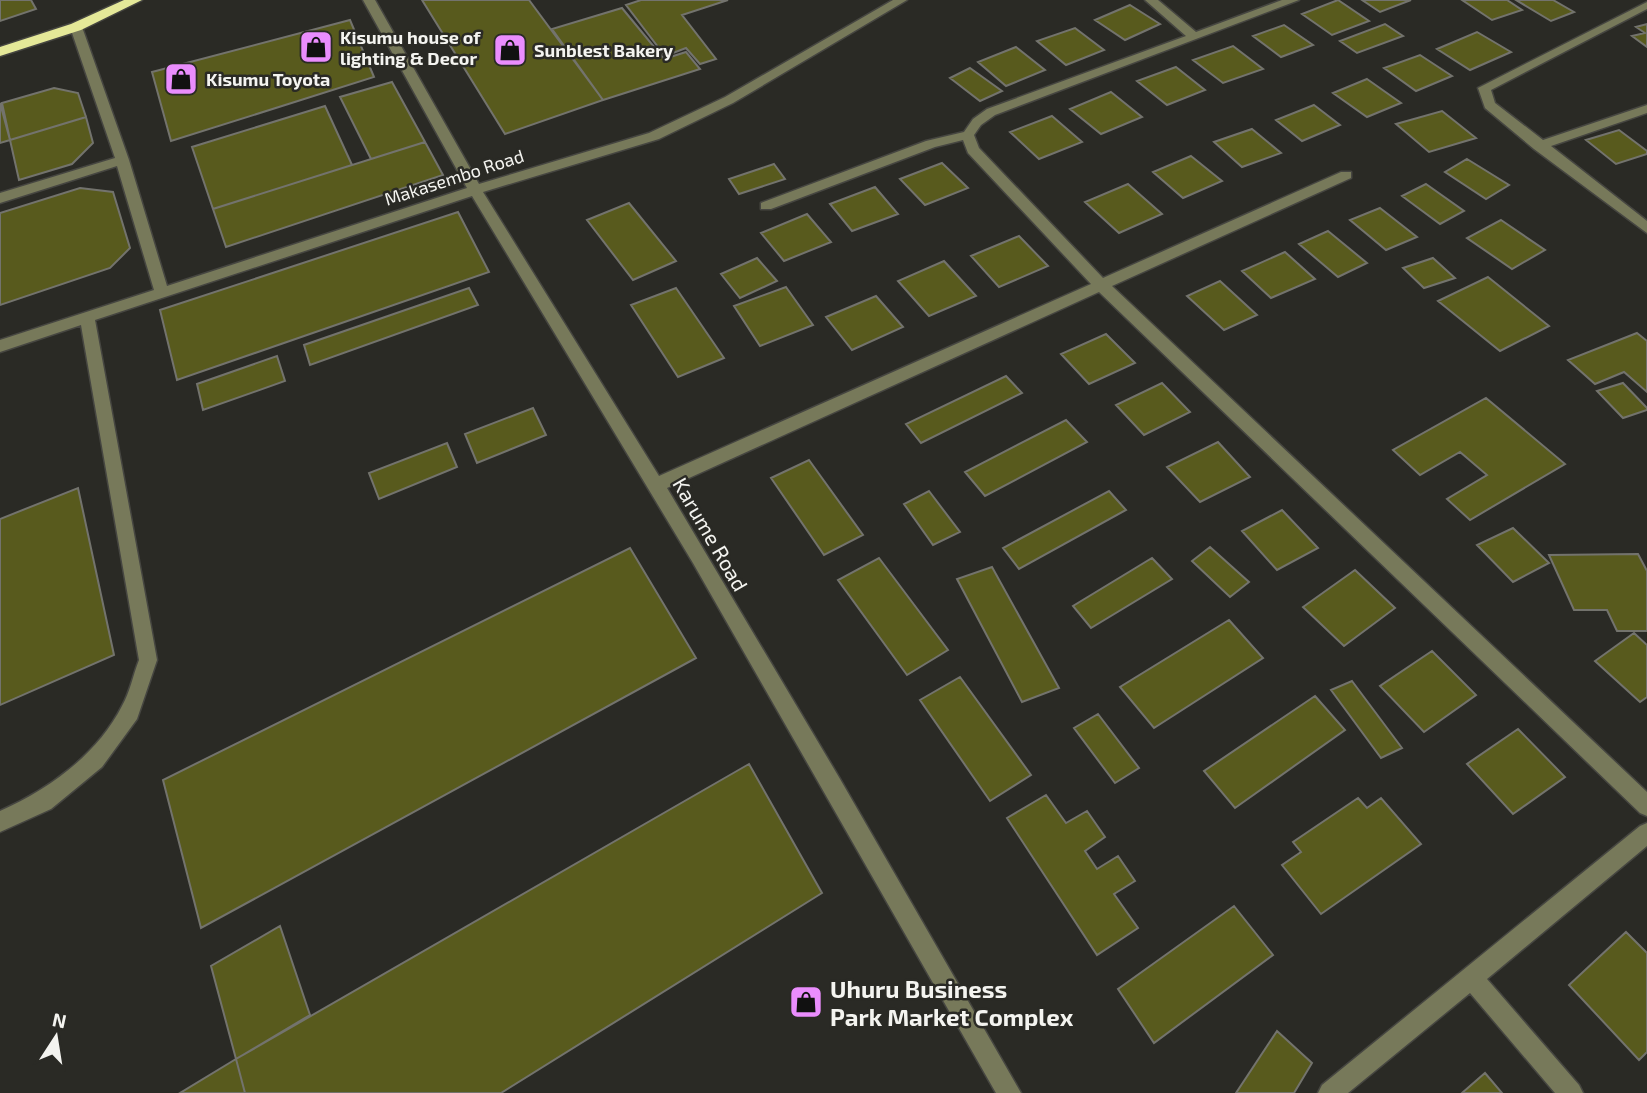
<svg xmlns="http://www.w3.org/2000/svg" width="1647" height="1093" viewBox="0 0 1647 1093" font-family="'Exo 2',sans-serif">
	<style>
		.building { fill: #585a1d; stroke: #73736d; stroke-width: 2 }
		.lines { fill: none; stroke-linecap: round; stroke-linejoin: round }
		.minor-casing { stroke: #464641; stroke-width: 3 }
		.highway-casing { stroke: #464641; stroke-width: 3 }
		.minor { fill: #77795a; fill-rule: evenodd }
		.highway { fill: #e4e898; fill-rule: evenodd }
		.labels { text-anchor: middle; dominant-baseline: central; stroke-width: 5; stroke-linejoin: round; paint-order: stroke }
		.far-poi-label { font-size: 18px; font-weight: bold; fill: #f4f4f0; stroke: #2a2a25; text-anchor: start }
		.far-street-label { font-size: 18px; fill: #f4f4f0; stroke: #2a2a25 }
		.street-label { font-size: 21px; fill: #f4f4f0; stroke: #2a2a25 }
		.near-poi-label { font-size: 24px; font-weight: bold; fill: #f4f4f0; stroke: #2a2a25; text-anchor: start }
	</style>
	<rect width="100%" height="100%" fill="#2a2a25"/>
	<path class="building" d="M0,0H31L36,9L0,21Z
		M422,0H529L603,100L505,134Z
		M641,0H728L682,15L716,59L700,64L686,48L665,56L626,5Z
		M1338,0L1369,21L1332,35L1302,14Z
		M1362,0H1411L1380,12Z
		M1462,0H1507L1522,10L1492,20Z
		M1516,0H1553L1574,12L1551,21Z
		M1130,5L1160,24L1125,40L1095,20Z
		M622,8L664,59L686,52L700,69L603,100L552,29Z
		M350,20L374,77L171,141L152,72Z
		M1385,24L1403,36L1357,53L1340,41Z
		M1647,24V47L1632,36L1645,33L1636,27Z
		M1284,25L1313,45L1281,57L1253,36Z
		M1075,28L1104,50L1066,65L1037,41Z
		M1477,32L1511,52L1470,70L1437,49Z
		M1233,46L1263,69L1223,83L1193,60Z
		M1016,47L1045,70L1006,86L978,62Z
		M1420,55L1452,76L1416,91L1384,68Z
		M1176,67L1205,90L1167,105L1137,81Z
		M970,68L1002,91L980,101L950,78Z
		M1367,79L1401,103L1367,117L1333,93Z
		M392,82L425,142L371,159L340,97Z
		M54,88L78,93L86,117L10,140L2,103Z
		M1111,92L1142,117L1101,134L1070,109Z
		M0,103L10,140L0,143Z
		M1314,105L1340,125L1302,141L1276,120Z
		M325,106L352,165L213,209L192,147Z
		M1442,111L1476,138L1429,152L1396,124Z
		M1052,116L1082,142L1039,159L1010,132Z
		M86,117L93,143L72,164L19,180L10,140Z
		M1252,129L1281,153L1242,167L1214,142Z
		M1619,130L1647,151V154L1616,164L1586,140Z
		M425,142L443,175L226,247L213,209Z
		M1191,156L1222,181L1183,198L1153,172Z
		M1467,159L1509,185L1486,199L1445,172Z
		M942,163L968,188L925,205L900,179Z
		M774,164L785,179L739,194L729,179Z
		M1128,184L1162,214L1119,233L1085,202Z
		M1426,184L1464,211L1440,224L1402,196Z
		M875,187L898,214L852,231L830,204Z
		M80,188L113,192L130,248L110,268L0,305V213Z
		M629,203L676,261L633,280L587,220Z
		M1380,208L1417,237L1386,250L1350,220Z
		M458,212L489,272L177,380L160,310Z
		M807,214L831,242L784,261L761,233Z
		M1501,220L1545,250L1512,269L1467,238Z
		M1328,231L1367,263L1338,277L1299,244Z
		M1019,236L1048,266L999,287L971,256Z
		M1285,252L1315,279L1271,298L1242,271Z
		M757,258L777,281L740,298L721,274Z
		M1433,258L1455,278L1424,288L1403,268Z
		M944,261L976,296L929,316L898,281Z
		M1488,277L1549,326L1500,351L1438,301Z
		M1220,281L1257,315L1224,330L1187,296Z
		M786,287L813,325L760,346L734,306Z
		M469,288L478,305L310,365L304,345Z
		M676,288L724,358L678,377L631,305Z
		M876,296L903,327L852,350L826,317Z
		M1637,333L1647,341V392L1624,372L1595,384L1568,360Z
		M1106,334L1135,363L1089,384L1061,354Z
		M277,356L285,381L203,410L197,384Z
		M1006,376L1022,393L921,443L906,424Z
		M1162,383L1190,412L1144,435L1116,405Z
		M1623,383L1647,408V410L1623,418L1597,391Z
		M1486,398L1565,464L1470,520L1447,499L1487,475L1460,452L1420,475L1393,450Z
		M533,408L546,435L477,463L465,434Z
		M1066,420L1087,442L985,496L965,472Z
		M1218,442L1250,477L1200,502L1167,467Z
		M447,443L457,467L379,499L369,473Z
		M809,460L863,535L824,555L771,478Z
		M78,488L114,655L0,705V519Z
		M929,491L960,532L933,545L904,504Z
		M1109,491L1126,510L1019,569L1003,548Z
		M1282,510L1318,548L1277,570L1242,531Z
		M1513,528L1549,563L1513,582L1477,545Z
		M1210,547L1249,582L1230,597L1192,561Z
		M630,548L696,658L201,928L163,780Z
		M1638,554L1647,571V631H1617L1607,610H1574L1549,555Z
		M879,558L948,650L907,675L838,580Z
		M1152,558L1172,579L1091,628L1073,606Z
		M992,567L1059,688L1022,702L957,579Z
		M1355,570L1395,608L1344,646L1303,607Z
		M1229,620L1263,658L1154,728L1120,687Z
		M1634,633L1647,645V697L1640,702L1595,661Z
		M1432,651L1476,695L1424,732L1380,686Z
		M960,677L1031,775L990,801L920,700Z
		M1352,681L1402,748L1381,758L1331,690Z
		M1315,696L1345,730L1235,808L1204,771Z
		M1098,714L1139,768L1115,783L1074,728Z
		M1518,729L1565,777L1513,814L1467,764Z
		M749,764L822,893L501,1093H245L236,1059Z
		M1046,795L1066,823L1087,811L1105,837L1085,851L1097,869L1118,856L1135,881L1114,894L1138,928L1097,955L1007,818Z
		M1358,798L1367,808L1381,798L1421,844L1321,914L1282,865L1301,852L1293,842Z
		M1234,906L1273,955L1154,1043L1118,989Z
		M280,926L310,1015L236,1059L211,966Z
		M1626,932L1647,953V1052L1639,1060L1569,985Z
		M1277,1031L1312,1063L1294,1093H1236Z
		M236,1059L245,1093H180Z
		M1485,1073L1502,1093H1462Z"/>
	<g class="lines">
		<defs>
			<path id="minor" d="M363,0H375L479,184L649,133L725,97L893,0H907L733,103L659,139L483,192L659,476L1091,284L968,153L963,140L935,147L771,209H761V203L926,141L964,132L973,119L987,109L1186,36L1145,0H1158L1196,32L1282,0H1299L995,115L981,125L974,135L979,148L1103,278L1341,172H1351V178L1112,286L1647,792V816L1640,813L1099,292L667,488L840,779L1021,1093H996L693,563L472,196L95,320L157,660L137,719L102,767L51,809L0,832V811C48,790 97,755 122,706C130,692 133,675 139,660L81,325L0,352V340L154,290L117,166L0,203V193L115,158L70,27L76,24L82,27L129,160L167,286L467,188Z
				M1647,2V9L1491,90L1495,103L1543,140L1647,105V113L1551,146L1647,221V233L1534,149L1485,108L1478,88Z
				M1647,823V846L1487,979L1579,1085L1583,1093H1555L1470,993L1348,1093H1318L1322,1085L1640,826Z"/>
			<path id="highway" d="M124,0H142L81,30L0,56V47L71,24Z"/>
		</defs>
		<use href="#minor" class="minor-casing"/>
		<use href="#highway" class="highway-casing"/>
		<use href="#minor" class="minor"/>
		<use href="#highway" class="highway"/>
	</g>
	<defs>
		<symbol id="shop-square" viewBox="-11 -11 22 22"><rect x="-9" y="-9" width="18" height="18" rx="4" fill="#ea8dfd" stroke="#2a2a25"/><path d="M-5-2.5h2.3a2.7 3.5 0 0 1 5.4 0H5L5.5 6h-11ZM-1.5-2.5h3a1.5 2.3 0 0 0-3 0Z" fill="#111"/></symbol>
	</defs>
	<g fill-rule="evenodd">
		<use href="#shop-square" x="297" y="28" width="38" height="38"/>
		<use href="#shop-square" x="491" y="31" width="38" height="38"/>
		<use href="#shop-square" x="162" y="60" width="38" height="38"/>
		<use href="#shop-square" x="787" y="983" width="38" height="38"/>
	</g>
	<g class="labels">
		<g class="far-poi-label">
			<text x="340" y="37">Kisumu house of<tspan x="340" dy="21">lighting &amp; Decor</tspan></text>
			<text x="534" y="50">Sunblest Bakery</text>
			<text x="206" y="79">Kisumu Toyota</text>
		</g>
		<g class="far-street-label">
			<text transform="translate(454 177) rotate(-18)">Makasembo Road</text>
		</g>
		<g class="street-label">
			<text transform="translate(711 534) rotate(60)">Karume Road</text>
		</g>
		<g class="near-poi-label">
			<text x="830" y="988">Uhuru Business<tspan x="830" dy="28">Park Market Complex</tspan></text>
		</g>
	</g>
	<g transform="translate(56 1037) rotate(12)" stroke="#2a2a25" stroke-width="5" paint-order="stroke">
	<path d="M0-5L12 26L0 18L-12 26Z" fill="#f4f4f0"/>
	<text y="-10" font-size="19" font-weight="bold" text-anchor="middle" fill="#f4f4f0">N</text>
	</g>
</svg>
